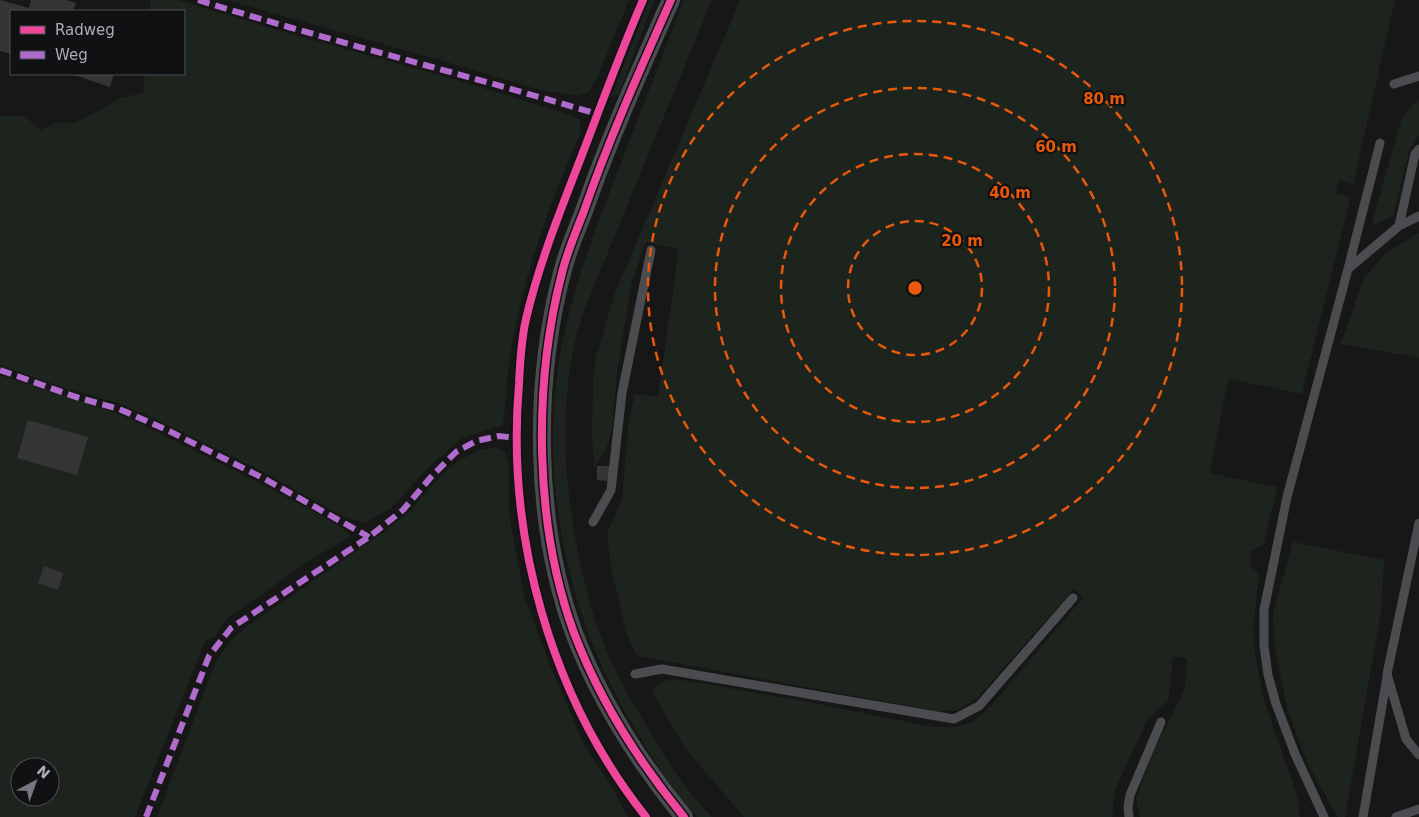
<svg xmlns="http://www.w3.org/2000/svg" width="1419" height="817" viewBox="0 0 1419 817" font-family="'DejaVu Sans',sans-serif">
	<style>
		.green { fill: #1d241e; fill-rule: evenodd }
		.building { fill: #353536 }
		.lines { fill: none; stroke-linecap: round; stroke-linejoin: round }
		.service { stroke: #4b4c50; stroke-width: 9 }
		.minor { stroke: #4b4c50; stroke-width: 18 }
		.quiet { stroke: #b06ccc; stroke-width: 6; stroke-dasharray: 12 6; stroke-linecap: butt }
		.cycleway-casing { stroke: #111113; stroke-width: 11 }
		.cycleway { stroke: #ed469a; stroke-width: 8 }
		.ring { fill: none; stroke: #e8590c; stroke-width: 2.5; stroke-dasharray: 9 6 }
		.centre { fill: #e8590c; stroke: #111113; stroke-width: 2.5 }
		.ring-label { font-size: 15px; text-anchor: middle; font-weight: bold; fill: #e8590c; stroke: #111113; stroke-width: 4.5; stroke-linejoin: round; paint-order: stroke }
	</style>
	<rect width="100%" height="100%" fill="#171717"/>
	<path class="green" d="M151,0H178L281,31L457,80L571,115L580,120L581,132C549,203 522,279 510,357C507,379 506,402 503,425L462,438L430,466L391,508L364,523L340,515L269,475L147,415L118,403L61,387L0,365V116H24L41,130L55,123H74L101,110L120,98L143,93L145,74H184V11H149Z
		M226,0H629L599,73L589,92L579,96L537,89L443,61Z
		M649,0H654L619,94L611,97Z
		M684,0H712L585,308C581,320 577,333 574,345C559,421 565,496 582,571C588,595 594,621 604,644C615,672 630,698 646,725C665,758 684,789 712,817H697C677,798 662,773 648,750C631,723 617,698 603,669C565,584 547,489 555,395C561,316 591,241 619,168C641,112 662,56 684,0Z
		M740,0H1395L1353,184L1339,180L1336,193L1350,197L1348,207L1302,394L1228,379L1210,473L1277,487L1264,544L1251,551L1249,565L1259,573L1253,630L1255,652L1263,697L1298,798L1300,817H1140L1136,798L1155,749L1185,689L1187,658L1173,657L1168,701L1147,720L1115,790L1112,817H744L685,748L652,692L661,682L675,679L793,699L933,727H954L971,723L990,707L1083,598L1074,589L976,699L958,710L936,711L637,656L627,635L611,567L607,534L622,498L629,419L635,394L658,397L679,249L646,242L632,281L617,372L612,429L606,450L594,468L592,436L593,381L596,357L615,293Z
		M1419,100V135L1409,151L1393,216L1371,226L1402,118L1414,103Z
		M1419,233V358L1341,344L1364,278L1387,252Z
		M0,375L116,413L139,423L256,481L318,514L339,526L351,536L305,563L247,605L227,619L215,636L205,641L135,817H0ZM20,767H50V797H20Z
		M495,447L505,452L509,466V513L524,596L552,670L584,745L611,786L628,817H157L216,661L230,642L245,628L384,532L411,510L439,478L457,462L477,451Z
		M1293,542L1384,560L1381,612L1345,817H1338L1308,765L1287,708L1275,649L1273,613Z"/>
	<path class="building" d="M0,0L29,8L31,0H67L76,3L73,11H11V54L0,51Z
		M71,74H114L110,87Z
		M28,420L88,437L77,475L17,458Z
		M597,466H609V481L597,480Z
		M44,566L63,573L58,590L38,583Z"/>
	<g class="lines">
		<path class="service" d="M1394,84L1419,76
			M1399,226L1415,154L1419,149
			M1348,269L1380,143
			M593,522L611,490L622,393L651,250
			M1419,523L1387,674L1406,739L1419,755
			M635,674L662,669L954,719L979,706L1073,598
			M1129,817L1128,808L1130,795L1161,722
			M1324,817L1295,754L1276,704L1268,675L1264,646V610L1287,497L1348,269L1399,226L1419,216
			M1363,817L1387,677
			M1396,817L1419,809"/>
		<path class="minor" d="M671,0C640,70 609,139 584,211C576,232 567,252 562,273C533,385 534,524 574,633C600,701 638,761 684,817"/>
		<path class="quiet" d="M198,0C330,41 464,74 597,114
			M0,370L76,397L119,409L165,429L263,478L369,537
			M146,817L209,656L231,628L369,537L403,510L431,477L456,452L476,441L499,436L516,438"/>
		<defs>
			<path id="cycleway" d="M643,0C624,44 607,89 590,134C567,195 541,255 526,319C521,341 520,362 519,384C506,536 550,696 646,817
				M671,0C640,70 609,139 584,211C576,232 567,252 562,273C533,385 534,524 574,633C600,701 638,761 684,817"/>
		</defs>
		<use href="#cycleway" class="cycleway-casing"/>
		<use href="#cycleway" class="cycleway"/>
	</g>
	<g class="ring">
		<circle cx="915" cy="288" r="67"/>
		<circle cx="915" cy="288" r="134"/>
		<circle cx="915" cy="288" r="200"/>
		<circle cx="915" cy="288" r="267"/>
	</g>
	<circle cx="915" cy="288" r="8" class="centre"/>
	<g class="ring-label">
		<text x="1104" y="104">80 m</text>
		<text x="1056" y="152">60 m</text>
		<text x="1010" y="198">40 m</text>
		<text x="962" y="246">20 m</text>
	</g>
	<rect x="10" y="10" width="175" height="65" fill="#111113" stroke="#4d4f55"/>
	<rect x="20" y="26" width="25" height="8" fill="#ed469a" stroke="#4d4f55"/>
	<text x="55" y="35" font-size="15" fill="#a8adb8">Radweg</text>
	<rect x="20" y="51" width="25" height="8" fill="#b06ccc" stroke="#4d4f55"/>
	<text x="55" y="60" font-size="15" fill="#a8adb8">Weg</text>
	<g transform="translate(35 782) rotate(41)"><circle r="24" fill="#111113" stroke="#4d4f55"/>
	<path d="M0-4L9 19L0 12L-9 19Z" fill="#757880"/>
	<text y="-8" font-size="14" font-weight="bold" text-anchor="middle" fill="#a8adb8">N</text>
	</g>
</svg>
